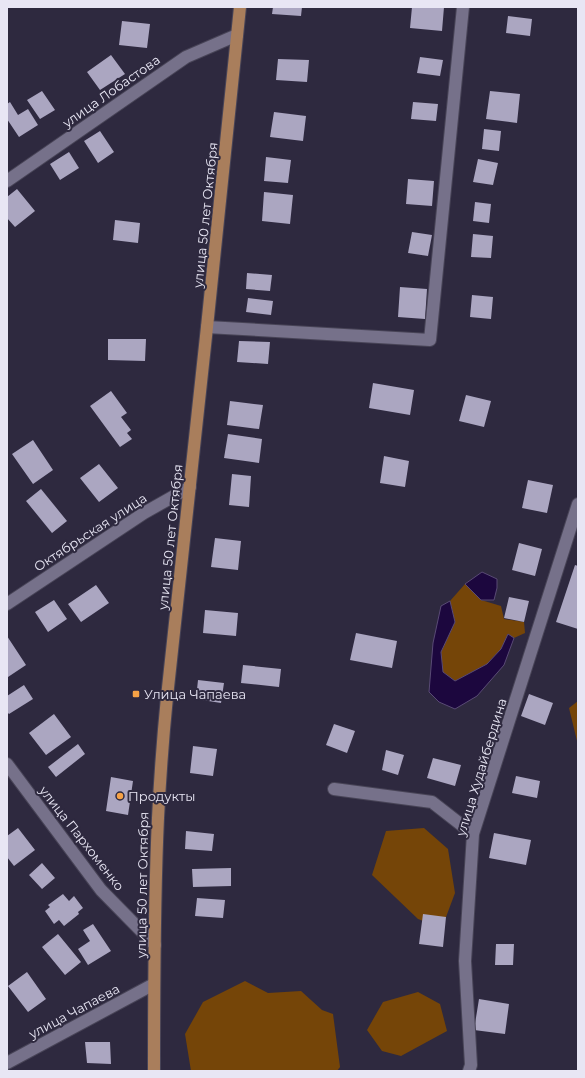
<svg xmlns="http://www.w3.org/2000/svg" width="585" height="1078" viewBox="0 0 585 1078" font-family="Montserrat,sans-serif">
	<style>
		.green { fill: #754508 }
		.water { fill: #1c073e; stroke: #594a75 }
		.building { fill: #aba6c1 }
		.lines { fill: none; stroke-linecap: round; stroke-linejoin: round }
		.minor-casing { stroke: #484457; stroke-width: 14 }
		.major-casing { stroke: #484457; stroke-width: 14 }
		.minor { stroke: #76718a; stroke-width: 12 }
		.major { stroke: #a97e5c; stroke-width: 12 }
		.poi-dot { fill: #f6a246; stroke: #2e293f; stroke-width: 1.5 }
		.labels { text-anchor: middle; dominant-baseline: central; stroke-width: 4; stroke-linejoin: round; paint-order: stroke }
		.street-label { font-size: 13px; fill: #e8e6f4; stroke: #2e293f }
		.poi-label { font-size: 13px; fill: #e8e6f4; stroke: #2e293f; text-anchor: start }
	</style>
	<rect width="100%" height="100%" fill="#2e293f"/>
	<path class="green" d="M465,584L481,600L501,606L504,619L524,622L525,633L514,638L508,634L501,649L487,664L455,681L443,672L441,652L455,622L450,601Z
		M578,701V745L569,708Z
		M424,828L448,849L455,893L446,917L437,926L418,919L372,875L386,831Z
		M245,981L268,993L301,991L322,1010L333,1014L340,1067L337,1071H191L185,1034L203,1002Z
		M418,992L440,1004L447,1031L401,1056L382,1051L367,1030L383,1002Z"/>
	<path class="water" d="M482,572L497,579V588L494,600H481L465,584Z
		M450,601L455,622L441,652L443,672L455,681L487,664L501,649L508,634L514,638L504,665L477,696L455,709L439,702L429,692L433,643L441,606Z"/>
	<path class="building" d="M273,7H302L301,16L272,14Z
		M412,7H444L442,31L410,28Z
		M508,16L532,19L530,36L506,33Z
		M122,21L150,24L147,48L119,45Z
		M111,55L125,74L100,90L87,72Z
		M420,57L443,60L440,76L417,73Z
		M278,59L309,60L307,82L276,80Z
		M42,91L55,110L40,119L27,100Z
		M490,91L520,94L517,123L486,119Z
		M10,102L18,115L28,109L38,125L19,137L7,119V104Z
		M413,102L438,104L436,121L411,119Z
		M274,112L306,116L303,141L270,137Z
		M484,129L501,131L499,151L482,149Z
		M100,131L114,152L98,163L84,141Z
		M69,152L79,168L60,180L50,164Z
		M266,157L291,160L288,183L264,181Z
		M478,159L498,163L493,185L473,182Z
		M408,179L434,181L432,206L406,204Z
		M17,189L35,211L15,227L7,218V197Z
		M264,192L293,195L290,224L262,221Z
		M475,202L491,204L489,223L473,221Z
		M115,220L140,223L138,243L113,240Z
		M412,232L432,235L428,256L408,253Z
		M473,234L493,236L491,258L471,257Z
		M247,273L272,275L270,291L246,289Z
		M400,287L427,289L425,319L398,317Z
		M472,295L493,297L491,319L470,317Z
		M248,298L273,301L271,315L246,312Z
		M108,339H146L145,361L108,360Z
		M239,341L270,342L268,364L237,362Z
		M373,383L414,390L410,415L369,408Z
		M111,391L127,413L121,417L131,430L127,433L132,439L120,447L90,406Z
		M466,395L491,401L484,427L459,421Z
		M230,401L263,405L259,429L227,425Z
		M228,434L262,439L259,463L224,458Z
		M33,440L53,470L33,484L12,454Z
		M384,456L409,461L405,487L380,483Z
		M99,464L118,488L99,502L80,478Z
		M232,474L251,476L249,507L229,505Z
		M528,480L553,485L547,513L522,508Z
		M41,489L67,521L52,533L26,501Z
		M215,538L241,541L238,570L211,567Z
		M519,543L542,549L535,576L512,570Z
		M575,565L578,566V629L556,622Z
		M96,585L109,603L81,622L68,604Z
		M509,597L529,601L524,622L504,618Z
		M54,600L67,619L48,632L35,612Z
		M205,610L238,613L236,636L203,633Z
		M356,633L397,641L392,668L350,660Z
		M7,636L26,665L8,677L7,675Z
		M243,665L281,669L279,687L241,683Z
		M198,680L224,683L221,703L196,699Z
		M24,685L33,699L9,714L7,712V696Z
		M529,694L553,703L545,725L521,716Z
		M54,714L71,737L46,755L29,733Z
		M334,724L355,731L347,753L326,745Z
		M78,744L85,754L56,777L48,767Z
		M193,746L217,749L213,776L190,773Z
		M386,750L404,755L398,775L382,770Z
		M433,758L461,765L455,786L427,778Z
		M516,776L540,781L537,798L512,793Z
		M111,777L133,781L128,815L106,811Z
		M18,828L35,850L14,866L7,857V836Z
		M186,831L214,834L212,851L185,849Z
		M494,833L531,840L526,865L489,858Z
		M42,863L55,878L42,889L29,875Z
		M231,868V886L193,887L192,869Z
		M63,894L69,901L74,896L83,908L78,912L79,914L64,926L59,920L54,924L45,911L50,907L48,905Z
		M197,898L225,900L223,918L195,916Z
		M423,914L446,917L443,947L419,944Z
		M93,924L111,951L88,965L78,949L90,941L83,930Z
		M58,934L81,962L65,975L42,947Z
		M496,944H514L513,965H495Z
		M27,972L46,999L28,1012L8,986Z
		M479,999L509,1004L505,1034L474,1030Z
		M85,1042H110L111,1064L87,1063Z"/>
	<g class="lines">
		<defs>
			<path id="minor" d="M7,181L186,57L237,35
				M207,327L430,340L463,7
				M7,604L144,513L190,487
				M7,764L101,890L155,945
				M334,789L432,802L473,834
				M7,1063L154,984
				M469,1071L471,1065L465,961L473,834L578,504"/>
			<path id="major" d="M154,1071C154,987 154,903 158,818C160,778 163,737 167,697L207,327L240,7"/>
		</defs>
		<use href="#minor" class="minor-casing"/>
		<use href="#major" class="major-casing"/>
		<use href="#minor" class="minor"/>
		<use href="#major" class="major"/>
	</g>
	<g class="poi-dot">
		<rect x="132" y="690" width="8" height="8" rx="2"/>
		<circle cx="120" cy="796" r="4"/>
	</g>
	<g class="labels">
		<g class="street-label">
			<text transform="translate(111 91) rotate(-35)">улица Лобастова</text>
			<text transform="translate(205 215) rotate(-84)">улица 50 лет Октября</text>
			<text transform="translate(90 532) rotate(-33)">Октябрьская улица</text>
			<text transform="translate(170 537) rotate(-84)">улица 50 лет Октября</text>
			<text transform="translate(481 767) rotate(-73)">улица Худайбердина</text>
			<text transform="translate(82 838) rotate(52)">улица Пархоменко</text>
			<text transform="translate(142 885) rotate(-89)">улица 50 лет Октября</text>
			<text transform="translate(74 1011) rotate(-28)">улица Чапаева</text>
		</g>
		<g class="poi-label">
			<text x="144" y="694">Улица Чапаева</text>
			<text x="128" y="796">Продукты</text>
		</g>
	</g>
	<rect width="585" height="1078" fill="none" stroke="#e8e6f4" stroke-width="16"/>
</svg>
